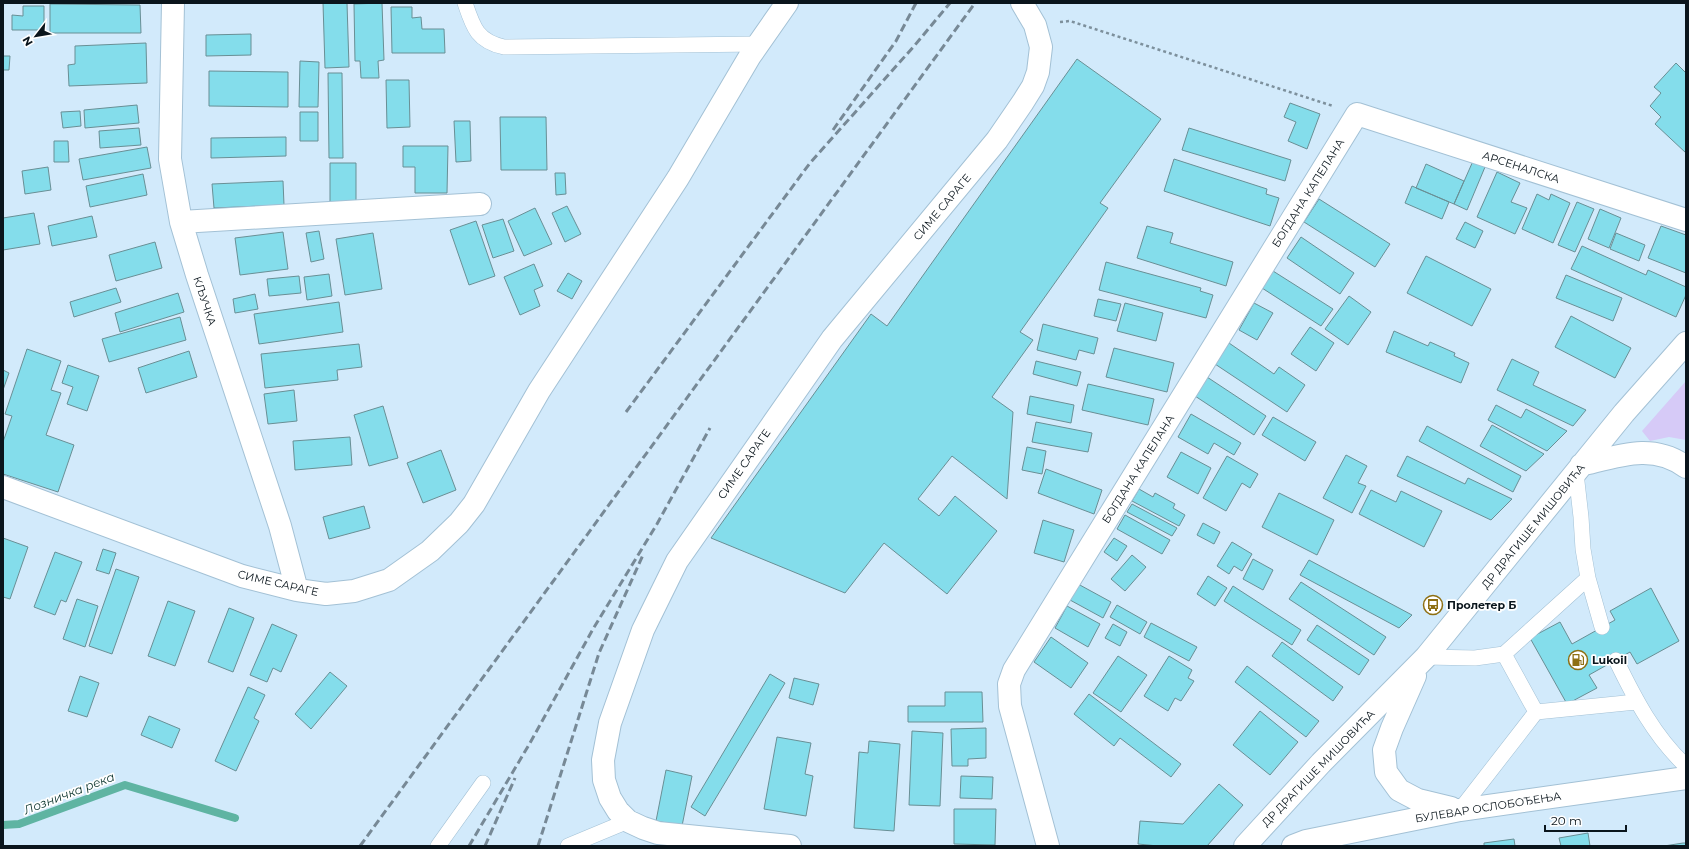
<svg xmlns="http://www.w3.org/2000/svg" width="1689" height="849" viewBox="0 0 1689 849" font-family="Montserrat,sans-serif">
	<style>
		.green { fill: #d6caf7 }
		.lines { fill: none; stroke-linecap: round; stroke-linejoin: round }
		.stream { stroke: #5fb4a2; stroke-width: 8 }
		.building { fill: #84ddeb; stroke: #698f95 }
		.service-casing { stroke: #a3c1d5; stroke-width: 16 }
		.minor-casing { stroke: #a3c1d5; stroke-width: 24 }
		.secondary-casing { stroke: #a3c1d5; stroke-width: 24 }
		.path { stroke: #7d909c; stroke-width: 2.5; stroke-dasharray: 3 3; stroke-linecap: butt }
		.service { stroke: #fff; stroke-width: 15 }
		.minor { stroke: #fff; stroke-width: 22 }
		.secondary { stroke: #fff; stroke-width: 22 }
		.rail { stroke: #778996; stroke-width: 3; stroke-dasharray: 8 4; stroke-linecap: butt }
		.labels { text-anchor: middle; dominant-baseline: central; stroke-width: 3.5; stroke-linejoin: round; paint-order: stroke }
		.street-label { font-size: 11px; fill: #0a151c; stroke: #fff }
		.poi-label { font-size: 11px; font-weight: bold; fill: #0a151c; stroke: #fff; text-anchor: start }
		.water-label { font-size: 12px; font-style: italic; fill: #0b342d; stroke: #fff }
	</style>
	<rect width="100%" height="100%" fill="#d2eafb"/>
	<path class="green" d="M1686,381V440L1669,437L1650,441L1642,431Z"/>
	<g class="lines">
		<path class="stream" d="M3,825L19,824L125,785L235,818"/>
	</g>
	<path class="building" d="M323,3H347L349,67L325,68Z
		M382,3L384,60L378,61L379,78H361L360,61H355L354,4Z
		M50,4L140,5L141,33H50Z
		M23,6H44V30H12V15L23,16Z
		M391,7H412V18L421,17L422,29H444L445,53H392Z
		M251,34V55L206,56V35Z
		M146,43L147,83L69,86L68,65L75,64V46Z
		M3,56H10L9,70H3Z
		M1077,59L1161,119L1100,203L1108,208L1020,332L1033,340L992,397L1013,412L1007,499L952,456L918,499L939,516L955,496L997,531L947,594L884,543L845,593L711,538L871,314L887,326Z
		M300,61L319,62L318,107H299Z
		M1676,63L1686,73V153L1655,124L1661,117L1650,106L1661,93L1654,87Z
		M209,71L288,72V107L209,106Z
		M328,73H342L343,158H329Z
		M386,80H409L410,127L387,128Z
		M1290,103L1320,114L1307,149L1288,141L1296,122L1284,117Z
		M137,105L139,123L85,128L84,110Z
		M80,111L81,126L63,128L61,112Z
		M300,112H318V141H300Z
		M500,117H546L547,170H501Z
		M454,121H470L471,161L456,162Z
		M139,128L141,145L100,148L99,131Z
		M1189,128L1291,160L1285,181L1182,150Z
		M286,137V156L211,158V138Z
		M54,141H68L69,162H54Z
		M403,146H448L447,193H415V167H403Z
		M147,147L151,168L83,180L79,159Z
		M1174,159L1267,189L1266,194L1279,198L1270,226L1164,191Z
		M1473,161L1485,167L1467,210L1454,204Z
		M330,163H356V206H330Z
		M1426,164L1464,181L1454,204L1416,188Z
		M48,167L51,190L25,194L22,171Z
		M1497,172L1520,183L1511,202L1527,208L1515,234L1477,217Z
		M555,173H565L566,194L556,195Z
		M143,174L147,195L90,207L86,186Z
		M283,181L284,205L214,208L212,184Z
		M1412,186L1449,202L1442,219L1405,203Z
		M1537,194L1549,200L1551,194L1570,203L1553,243L1522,229Z
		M1319,199L1390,244L1375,267L1304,222Z
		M1577,202L1594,209L1575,252L1558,245Z
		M567,206L581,234L565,242L552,213Z
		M535,208L552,244L524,256L508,221Z
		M1600,209L1621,218L1609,248L1588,239Z
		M34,213L40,244L3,250V218Z
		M92,216L97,237L52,246L48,226Z
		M503,219L514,251L493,258L482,225Z
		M476,221L495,276L469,285L450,230Z
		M1465,222L1483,231L1475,248L1456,239Z
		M1147,226L1173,233L1170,243L1233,262L1226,286L1137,258Z
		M1661,226L1686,235V273L1648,258Z
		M319,231L324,259L311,262L306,233Z
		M283,232L288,269L240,275L235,238Z
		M373,233L382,289L345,295L336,239Z
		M1616,233L1645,245L1639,261L1610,249Z
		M1301,237L1354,273L1340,294L1287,258Z
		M155,242L162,268L116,281L109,255Z
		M1582,246L1646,275L1648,270L1686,287V295L1676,317L1571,269Z
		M1426,256L1491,289L1472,326L1407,293Z
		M1106,262L1201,288L1200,291L1213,295L1206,318L1099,290Z
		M534,264L543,286L534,290L540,306L520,315L504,277Z
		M1273,271L1333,309L1321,326L1262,288Z
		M568,273L582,281L572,299L557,291Z
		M329,274L332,296L307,300L304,277Z
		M1566,275L1622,298L1613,321L1556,298Z
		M299,276L301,293L269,296L267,279Z
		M116,288L121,302L74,317L70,302Z
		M178,293L184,312L120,332L115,313Z
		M255,294L258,309L235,313L233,299Z
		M1349,296L1371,312L1348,345L1325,329Z
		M1098,299L1121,304L1116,321L1094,316Z
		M339,302L343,332L259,344L254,314Z
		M1125,303L1163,313L1156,341L1117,331Z
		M1254,303L1273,313L1257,340L1239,330Z
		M1571,316L1631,348L1615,378L1555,347Z
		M180,317L186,340L109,362L102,339Z
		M1043,324L1098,338L1094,354L1079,350L1076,360L1037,350Z
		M1310,327L1334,343L1316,371L1291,354Z
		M1394,331L1428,346L1430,342L1455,353L1454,356L1469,363L1461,383L1386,352Z
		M1229,343L1274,374L1279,367L1305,385L1287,412L1215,364Z
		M359,344L362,367L337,370L338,380L265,388L261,354Z
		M1114,348L1174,363L1167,392L1106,377Z
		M27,349L61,361L51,390L61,393L46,435L74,445L58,492L3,474V442L12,416L5,414Z
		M189,351L197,377L146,393L138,368Z
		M1512,359L1539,372L1533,385L1586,410L1573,426L1497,390Z
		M1036,361L1081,372L1077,386L1033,374Z
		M68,365L99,376L87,411L67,404L73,387L62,383Z
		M3,370L9,373L3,390Z
		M1207,377L1266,416L1254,435L1195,396Z
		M1088,384L1154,399L1148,425L1082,410Z
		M294,390L297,421L268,424L264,394Z
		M1030,396L1074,405L1071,423L1027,414Z
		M1496,405L1521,418L1526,409L1567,431L1547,451L1488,420Z
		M383,406L398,458L369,466L354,415Z
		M1191,414L1241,443L1234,455L1214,443L1208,454L1178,437Z
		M1273,417L1316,442L1305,461L1262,435Z
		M1036,422L1092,433L1088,452L1032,442Z
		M1492,425L1544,454L1526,471L1480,446Z
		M1427,426L1521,476L1513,492L1419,441Z
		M350,437L352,465L295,470L293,441Z
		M1027,447L1046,451L1042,474L1022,470Z
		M441,450L456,490L423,503L407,463Z
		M1181,452L1211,468L1198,494L1167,477Z
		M1346,455L1367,466L1358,483L1366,486L1352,513L1323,498Z
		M1227,456L1258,474L1250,488L1242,483L1226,511L1203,498Z
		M1407,456L1465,484L1468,478L1512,499L1491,520L1397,476Z
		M1046,469L1102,490L1094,514L1038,493Z
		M1139,489L1153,497L1155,493L1175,504L1173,508L1185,515L1179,526L1132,501Z
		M1371,490L1396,502L1401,491L1442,511L1424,547L1359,514Z
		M1279,493L1334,520L1317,555L1262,527Z
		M1132,504L1177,528L1172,536L1127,512Z
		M364,506L370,528L329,539L323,517Z
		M1125,515L1170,540L1162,554L1117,529Z
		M1043,520L1074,530L1064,562L1034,553Z
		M1203,523L1220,532L1214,544L1197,535Z
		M3,538L28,547L10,599L3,597Z
		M1114,538L1127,546L1117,561L1104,552Z
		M1232,542L1252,554L1242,571L1234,566L1229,574L1217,566Z
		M103,549L116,553L109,574L96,570Z
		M55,552L82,562L66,602L61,600L55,615L34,607Z
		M1132,555L1146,567L1125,591L1111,579Z
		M1253,559L1273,570L1263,590L1243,579Z
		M1309,560L1412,615L1399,628L1300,575Z
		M116,569L139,577L112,654L89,646Z
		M1208,576L1227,588L1215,606L1197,594Z
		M1301,582L1386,637L1374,655L1289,599Z
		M1078,584L1111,602L1103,618L1070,600Z
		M1233,586L1301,630L1292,645L1224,601Z
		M1651,588L1679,641L1637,664L1630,652L1589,675L1597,688L1567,704L1530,638L1560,622L1572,644L1615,620L1610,611Z
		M77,599L98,606L85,647L63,639Z
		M168,601L195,611L175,666L148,656Z
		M1117,605L1147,622L1140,634L1110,617Z
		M1067,606L1100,624L1088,647L1055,628Z
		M229,608L254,618L233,672L208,662Z
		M1151,623L1197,647L1189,661L1144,637Z
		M272,624L297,635L281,672L273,668L267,682L250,675Z
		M1113,624L1127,632L1120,646L1105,638Z
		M1317,625L1369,660L1359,675L1307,640Z
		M1051,637L1088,663L1071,688L1034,662Z
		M1282,642L1343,687L1333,701L1272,656Z
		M1118,656L1147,675L1121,712L1093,693Z
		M1169,656L1192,670L1188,678L1194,681L1181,701L1175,698L1168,711L1144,696Z
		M1247,666L1319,721L1306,737L1235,682Z
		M330,672L347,686L311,729L295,714Z
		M770,674L785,683L705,816L691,807Z
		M80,676L99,683L87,717L68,711Z
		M794,678L819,684L813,705L789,698Z
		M248,687L265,695L254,718L259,721L236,771L215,761Z
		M945,692H982L983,722H908V706H945Z
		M1089,694L1181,764L1171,777L1120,738L1114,746L1074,714Z
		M1260,711L1298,742L1270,775L1233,745Z
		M149,716L180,729L172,748L141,735Z
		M986,728V758L968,759V766H952L951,729Z
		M912,731L943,733L940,806L909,805Z
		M777,737L811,743L805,774L813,776L806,816L764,809Z
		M869,741L900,744L894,831L854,828L859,752L868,753Z
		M666,770L692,776L682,826L656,821Z
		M961,776L993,777L992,799L960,798Z
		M1219,784L1243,805L1207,846H1158L1138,844L1140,821L1183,824Z
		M954,809H996L995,845L954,844Z
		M1588,833L1590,846H1561L1559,838Z
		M1514,839L1515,846H1484V843Z
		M1683,843H1686V846H1664Z"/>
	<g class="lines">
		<defs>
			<path id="service" d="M465,3C473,27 477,41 504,47L759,44
				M1576,473L1581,517L1583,549L1588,578L1602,627
				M1504,654L1536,712
				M1426,657L1475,658L1504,654L1588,578
				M1616,660C1635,699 1654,736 1686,766
				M1460,810L1536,712L1636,702
				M438,846L483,783
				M568,846L628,821"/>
			<path id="minor" d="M173,3L170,159L181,222L197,275L280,526L297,590
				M181,222L480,204
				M3,487L242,576L297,590L326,594L354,591L389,580L430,551L459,523L474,504L539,391L678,178L750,56L787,3
				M790,846L658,833L643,828L628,821L618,811L610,798L604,780L603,760L610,723L643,630L677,561L832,339L997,140L1023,102L1033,86L1038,72L1041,47L1035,25L1022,3
				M1048,846L1010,706L1009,684L1014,670L1357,114L1686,220"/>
			<path id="secondary" d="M1581,465C1618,456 1653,442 1686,467
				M1415,676L1392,728L1384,750L1386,772L1399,790L1418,800L1451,808
				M1245,846L1321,763L1426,657L1624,413L1686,343
				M1293,846L1306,841L1460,810L1686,778"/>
		</defs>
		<use href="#service" class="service-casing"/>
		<use href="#minor" class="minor-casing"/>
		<use href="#secondary" class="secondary-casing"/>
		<path class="path" d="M1060,22L1070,21L1333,106"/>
		<use href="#service" class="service"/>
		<use href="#minor" class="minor"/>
		<use href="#secondary" class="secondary"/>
		<path class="rail" d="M833,130L896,41L916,3
			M626,412L810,163L915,45L950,3
			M360,846L975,3
			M469,846L530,743L593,629L657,524L710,428
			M485,846L515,778
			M538,846L599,653L643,555"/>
	</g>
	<defs>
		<symbol id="bus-ring" viewBox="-11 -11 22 22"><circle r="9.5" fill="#fff" stroke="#8e6f13" stroke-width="1.5"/><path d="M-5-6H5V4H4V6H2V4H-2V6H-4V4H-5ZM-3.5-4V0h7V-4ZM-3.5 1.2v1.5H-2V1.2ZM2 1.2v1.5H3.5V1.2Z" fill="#8e6f13"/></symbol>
		<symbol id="fuel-ring" viewBox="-11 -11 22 22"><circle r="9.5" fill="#fff" stroke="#8e6f13" stroke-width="1.5"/><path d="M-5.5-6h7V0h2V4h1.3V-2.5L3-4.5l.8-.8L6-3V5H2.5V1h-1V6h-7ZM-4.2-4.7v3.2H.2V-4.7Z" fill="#8e6f13"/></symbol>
	</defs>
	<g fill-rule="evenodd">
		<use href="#bus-ring" x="1422" y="594" width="22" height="22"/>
		<use href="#fuel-ring" x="1567" y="649" width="22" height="22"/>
	</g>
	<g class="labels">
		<g class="street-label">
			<text transform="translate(1521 167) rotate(18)">АРСЕНАЛСКА</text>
			<text transform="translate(1308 193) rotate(-58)">БОГДАНА КАПЕЛАНА</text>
			<text transform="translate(942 207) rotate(-50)">СИМЕ САРАГЕ</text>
			<text transform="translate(205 301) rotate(72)">КЉУЧКА</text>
			<text transform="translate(744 464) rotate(-55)">СИМЕ САРАГЕ</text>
			<text transform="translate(1138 469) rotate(-58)">БОГДАНА КАПЕЛАНА</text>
			<text transform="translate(1533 526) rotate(-51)">ДР ДРАГИШЕ МИШОВИЋА</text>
			<text transform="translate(278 583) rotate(13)">СИМЕ САРАГЕ</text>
			<text transform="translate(1318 768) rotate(-46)">ДР ДРАГИШЕ МИШОВИЋА</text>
			<text transform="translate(1488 807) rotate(-9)">БУЛЕВАР ОСЛОБОЂЕЊА</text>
		</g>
		<g class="poi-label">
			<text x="1447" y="605">Пролетер Б</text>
			<text x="1592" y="660">Lukoil</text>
		</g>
		<g class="water-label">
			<text transform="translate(69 793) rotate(-21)">Лозничка река</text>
		</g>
	</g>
	<rect width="1689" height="849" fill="none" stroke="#0a151c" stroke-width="8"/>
	<g transform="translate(36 36) rotate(239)" stroke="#ffffff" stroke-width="3" paint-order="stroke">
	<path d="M0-3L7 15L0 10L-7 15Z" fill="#0a151c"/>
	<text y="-6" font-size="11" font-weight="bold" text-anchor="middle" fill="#0a151c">N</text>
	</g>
	<path d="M1545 825v6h81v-6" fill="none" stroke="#0a151c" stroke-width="2"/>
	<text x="1551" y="825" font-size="12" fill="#0a151c" stroke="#ffffff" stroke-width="3" paint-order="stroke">20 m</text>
</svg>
